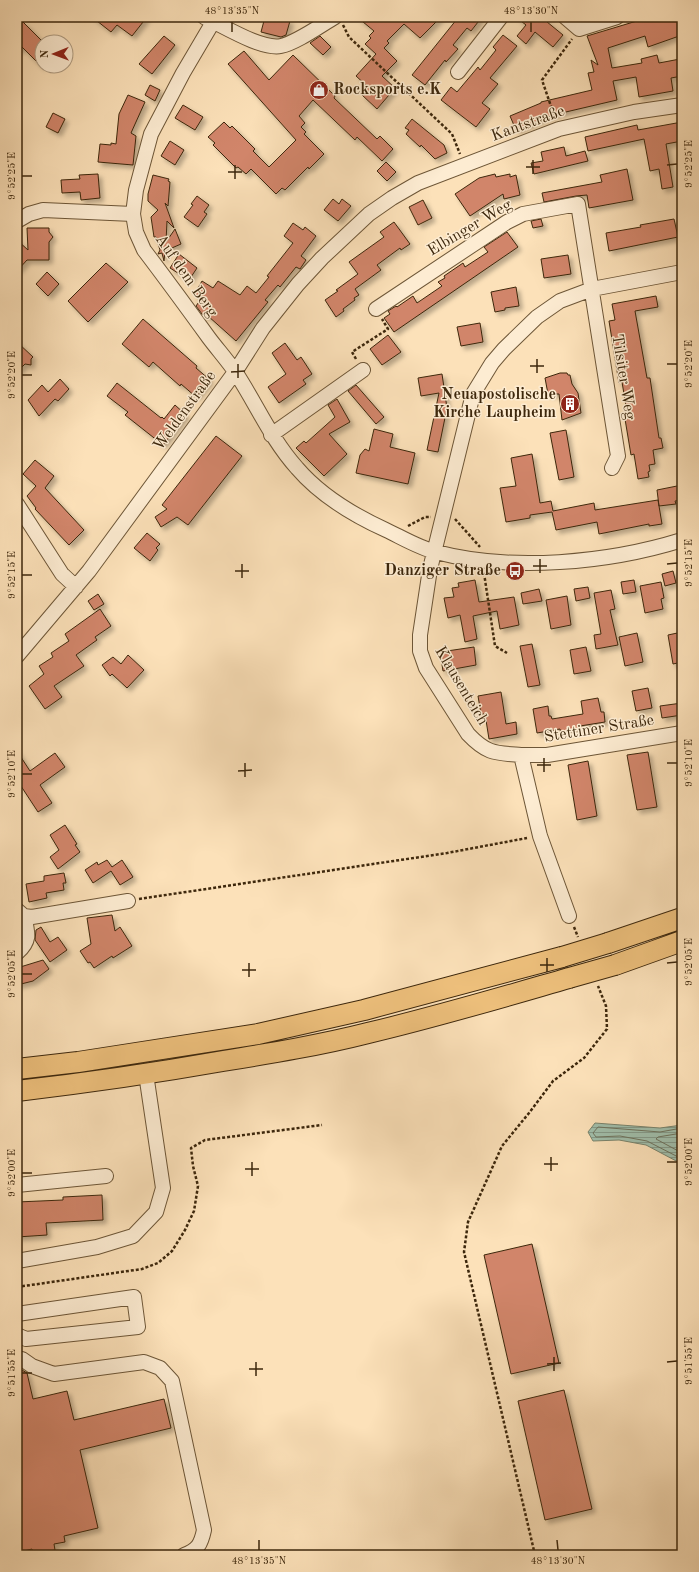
<svg xmlns="http://www.w3.org/2000/svg" width="699" height="1572" viewBox="0 0 699 1572" font-family="'Old Standard TT',serif">
	<style>
		.water { fill: url(#water-rules); stroke: #78826b }
		.lines { fill: none; stroke-linecap: round; stroke-linejoin: round }
		.shore { stroke: #6e725c; stroke-width: 1 }
		.building { fill: #d1856b; stroke: #3d270c; filter: url(#shadow) }
		.minor-casing { stroke: #6d5637; stroke-width: 16 }
		.highway-casing { stroke: #3d270c; stroke-width: 22 }
		.path { stroke: #3d270c; stroke-width: 2.5; stroke-dasharray: 3 2; stroke-linecap: butt }
		.minor { stroke: #fdecd2; stroke-width: 14 }
		.highway { stroke: #eec07c; stroke-width: 20 }
		.highway-bridge-casing { stroke: #3d270c; stroke-width: 22; stroke-linecap: butt }
		.highway-bridge { stroke: #eec07c; stroke-width: 20 }
		.ticks { fill: none; stroke: #3d270c; stroke-width: 1.5 }
		.labels { text-anchor: middle; dominant-baseline: central; stroke-width: 3; stroke-linejoin: round; paint-order: stroke }
		.poi-label { font-size: 16px; font-weight: bold; fill: #3d270c; stroke: #fdecd2; text-anchor: end }
		.street-label { font-size: 16px; fill: #3d270c; stroke: #fdecd2 }
		.neatline { fill: none; stroke: #3d270c; stroke-width: 1.5 }
		.ticks-label { font-size: 10px; text-anchor: middle; fill: #3d270c }
	</style>
	<defs>
		<pattern id="water-rules" width="6" height="5" patternUnits="userSpaceOnUse"><rect width="6" height="5" fill="#a0beab"/><path d="M0 2.5h6" fill="none" stroke="#849a8a"/></pattern>
		<filter id="shadow"><feDropShadow dx="3.5" dy="3.5" stdDeviation="2" flood-color="#0004"/></filter>
	</defs>
	<rect width="100%" height="100%" fill="#fce1b9"/>
	<filter id="stains"><feTurbulence type="fractalNoise" baseFrequency=".005" numOctaves="4"/><feColorMatrix values="0 0 0 0 .2 0 0 0 0 .09 0 0 0 0 .02 0 0 0 .5 -.17"/></filter>
	<radialGradient id="worn" r=".72"><stop offset=".6" stop-color="#630" stop-opacity="0"/><stop offset="1" stop-color="#630" stop-opacity=".3"/></radialGradient>
	<path class="water" d="M595,1123L660,1128L682,1125V1161L680,1163L646,1145L619,1140L593,1141L588,1132Z"/>
	<g class="lines">
		<path class="shore" d="M682,1128L660,1132L598,1127L593,1133L596,1137L620,1136L647,1141L682,1159
			M682,1133L658,1137L656,1139L682,1153"/>
	</g>
	<path class="building" d="M92,17H147L132,36L117,25L111,32Z
		M265,17H273L290,21L286,35L281,37L261,32Z
		M357,17H441L420,38L404,24L387,41L389,43L384,48L397,61L382,76L395,88L377,109L362,95L366,91L364,90L367,86L356,76L376,54L365,44L371,38L369,36L374,31Z
		M454,17H482L471,31L467,28L453,45L458,49L446,62L445,60L425,85L412,75L457,19Z
		M516,17H541L563,35L553,47L535,32L526,44L517,36L526,25Z
		M650,17H682V35L648,47L645,36L608,48L612,68L642,63L641,59L657,55L659,63L680,59L682,76L671,78L673,91L639,97L636,77L613,81L617,100L553,115L516,130L510,116L541,103V102L592,90L588,73L594,72L591,60L598,65L587,36Z
		M23,22L42,41V67L22,47L17,52V28Z
		M503,35L517,46L490,78L498,84L482,103L490,109L476,127L441,100L451,87L457,92L478,67L480,70L496,50L493,47Z
		M164,36L175,45L152,74L139,64Z
		M320,36L331,47L323,55L310,43Z
		M244,51L269,80L293,55L335,96L334,98L377,139L380,136L393,149L382,161L357,137L355,140L313,100L299,116L305,123L301,127L306,132L304,134L324,154L309,169L308,167L285,190L282,188L276,194L251,169L246,174L238,167L236,168L213,145L215,143L208,137L224,122L230,128L232,126L255,149L253,151L269,167L296,140L228,64Z
		M150,85L160,90L155,101L145,95Z
		M128,95L145,102L131,133L136,136L133,165L98,162L100,144L111,145V143L116,144L119,114Z
		M183,105L203,117L195,130L175,118Z
		M53,113L65,119L58,133L46,127Z
		M412,119L444,145L447,153L435,159L421,145L420,147L406,134L409,130L405,128Z
		M682,122V141L666,144L673,187L662,189L659,169L650,171L644,139L588,151L585,137L637,125L638,130Z
		M170,141L184,150L175,165L161,156Z
		M564,147L566,156L585,151L588,161L534,174L531,163L543,161L541,152Z
		M386,162L396,172L387,181L377,171Z
		M627,169L633,200L589,208L587,195L576,196L544,202L542,193L602,182L600,175Z
		M98,174L100,198L81,200L80,192L62,193L61,180L80,179L79,175Z
		M495,174L496,177L510,174V177L516,175L520,195L504,199L503,194L470,216L455,194L479,178Z
		M153,175L169,179L168,181L170,182L168,206L165,203L174,228L167,221L166,242L175,229L181,244L165,251L164,261L162,253L158,254L160,250L156,237H154L151,217L158,210L148,201V194Z
		M197,196L209,205L204,212L207,214L198,227L184,217L193,205L191,204Z
		M333,199L339,204L342,199L351,206L338,221L324,210Z
		M423,200L432,218L418,225L409,207Z
		M541,219L543,226L533,228L531,221Z
		M674,219L678,237L609,251L606,233L641,227L640,225Z
		M394,222L410,244L401,250L400,248L377,265L381,270L355,289L359,295L354,298L355,300L343,309L344,311L336,317L325,300L338,291L336,290L358,274L349,262L384,237L380,232Z
		M293,223L303,230L305,227L316,236L301,256L306,260L300,269L296,267L280,287L278,285L265,300L268,302L236,341L208,316L207,317L202,314L196,306L201,299L194,295L202,281L213,288L218,281L240,295L247,286L256,293L269,277L267,276L293,243L284,236Z
		M27,228H49V232L53,237L49,242V260H27L17,271V240L28,250Z
		M507,232L518,247L394,332L384,318L390,314L388,311L396,306L397,307L413,296L417,303L442,286L438,282L445,278L444,276L463,263L465,267L488,252L484,247Z
		M179,254L197,268L189,280L170,268Z
		M568,255L571,274L544,278L541,259Z
		M106,263L128,282L88,322L68,301Z
		M47,272L59,284L48,296L36,284Z
		M516,287L519,306L505,308V310L495,312L491,292Z
		M656,296L658,307L635,311L647,378H650L659,438H661L663,448L653,450L655,464L649,465L650,471L648,472L649,477L638,479L634,454L631,455L624,413L627,412L622,382L619,383L609,321L615,320L612,304Z
		M143,319L197,366L196,368L210,380L196,397L181,384L180,386L153,362L149,367L122,344Z
		M480,323L483,342L461,346L457,327Z
		M388,335L401,352L382,365L370,349Z
		M17,342L33,357L31,359V365L25,364L17,372Z
		M285,343L297,360L301,357L312,374L303,380L306,384L279,403L268,387L286,374L272,353Z
		M560,373H567L568,375H570L572,384L578,393L581,413L562,420L559,394H548L545,378Z
		M442,374L447,408L438,452L427,450L439,393L421,396L418,378Z
		M60,379L69,389L58,401L55,399L39,416L28,400L42,385L48,392Z
		M117,383L161,418L162,417L164,419L175,405L186,415L163,445L125,415L128,412L107,396Z
		M356,385L384,417L376,424L348,391Z
		M337,399L350,422L329,434L347,454L324,476L296,448L304,441L306,443L335,417L328,405Z
		M374,429L393,434L390,447L415,453L408,484L356,473L360,455L365,449L369,451Z
		M566,430L574,477L559,480L550,433Z
		M216,436L242,456L188,525L177,517L161,527L155,517L167,509L162,505Z
		M532,454L540,503L551,501L553,511L594,503L595,510L658,500L662,524L649,526V524L599,534L597,522L556,530L552,512L530,515V518L506,522L500,488L516,486L511,458Z
		M35,460L54,476L45,488L84,530L69,545L35,509L36,508L27,496L36,486L23,474Z
		M682,485V500L675,501L676,504L659,506L657,490Z
		M147,533L160,544L156,548L158,550L150,561L134,548Z
		M673,571L676,583L665,586L662,574Z
		M475,580L479,602L514,597L519,625L500,629L497,611L473,616L477,639L465,642L460,615L448,618L444,598L454,597L452,588L459,587L458,583Z
		M634,580L636,592L623,594L621,582Z
		M661,582L664,598L661,599L663,609L645,613L640,586Z
		M588,587L590,598L576,601L574,589Z
		M539,589L542,601L523,604L521,593Z
		M611,590L615,609L610,610L618,645L596,649L594,635L601,634L594,593Z
		M98,594L104,604L94,610L88,601Z
		M567,596L571,625L551,629L546,600Z
		M100,609L111,626L95,637L97,640L76,655L84,666L54,686L62,697L45,709L29,686L44,674L39,666L53,657L51,653L69,641L65,634Z
		M682,632V662L673,664L668,635Z
		M637,633L643,662L625,666L619,637Z
		M532,644L540,685L528,687L520,646Z
		M474,647L476,665L443,671L440,652Z
		M586,647L591,671L574,674L570,650Z
		M128,655L144,670L127,688L112,674L110,676L102,665L113,657L121,664Z
		M648,688L652,708L636,711L632,691Z
		M501,692L506,724L516,722L517,734L489,739L485,714H481L478,696Z
		M598,698L601,712H604L605,722L580,726V730L561,733L560,729L537,733L533,709L548,706L549,716H551L552,719L583,714L581,701Z
		M682,703V715L662,718L660,706Z
		M17,751L30,771L55,753L65,767L40,785L52,803L38,812L17,780Z
		M648,752L657,807L637,810L627,755Z
		M588,761L597,816L577,820L568,765Z
		M65,825L77,844L75,845L80,852L58,869L50,857L59,850L50,835Z
		M107,860L112,867L122,860L133,877L120,885L111,871L93,883L85,870L97,862L98,865Z
		M64,873L66,883H63L64,890L46,893L47,898L29,902L26,884L44,881V876Z
		M112,915L115,931L120,927L132,946L113,958L112,956L94,968L90,962L88,963L80,951L91,944L87,918Z
		M41,927L50,942L58,937L67,950L50,962L35,940L36,930Z
		M43,960L49,969L33,981L17,985V968Z
		M102,1195L103,1220L46,1223L47,1235L17,1237V1202L63,1200V1197Z
		M532,1244L559,1363L511,1374L484,1255Z
		M17,1367L27,1373L33,1399L67,1391L74,1420L164,1399L171,1428L80,1450L98,1528L64,1536L65,1542L54,1544L55,1550L35,1555H33L32,1549L20,1552L19,1546L17,1547Z
		M564,1390L592,1509L545,1520L518,1401Z"/>
	<g class="lines">
		<defs>
			<path id="minor" d="M204,17C222,25 261,50 281,46C296,43 321,25 335,17
				M216,17L183,73L151,134L136,190L133,214L136,232L144,250C166,279 188,309 209,338C218,350 228,361 236,373C257,405 271,439 297,468C321,496 353,515 386,530C401,537 419,548 436,552C511,572 608,563 682,540
				M565,17L579,29L617,17
				M458,72L501,17
				M17,221L29,214L43,210L133,214
				M376,309L507,222L523,214L578,204L618,456L612,468
				M271,435L363,370
				M17,504L62,574L76,587
				M17,656L89,571L235,372L263,328L298,284L322,258L369,214L392,198L418,183L559,129L634,112L682,105
				M521,755H547L682,733
				M17,910L24,916L32,917L128,901
				M569,916L540,836L521,755C495,753 487,754 468,734L426,668L420,651V635L430,569L473,394L492,363L504,349L537,317L560,301L592,289L682,272
				M17,953C31,941 28,933 24,916
				M17,1185L106,1176
				M17,1261L97,1247L133,1236L156,1212L163,1188L146,1074
				M17,1314L134,1297L138,1327L26,1339L17,1335
				M17,1358L22,1359L32,1366L54,1374L144,1362L160,1368L172,1381L204,1530C201,1544 198,1550 184,1555"/>
			<path id="highway" d="M608,943L682,918
				M615,965L682,941
				M17,1069L78,1062L258,1034L364,1010L562,957
				M17,1091C86,1083 155,1073 223,1061C272,1053 321,1045 368,1033C436,1017 503,997 569,978"/>
		</defs>
		<use href="#minor" class="minor-casing"/>
		<use href="#highway" class="highway-casing"/>
		<path class="path" d="M343,25L349,37L452,134L460,154
			M555,118L542,80L572,39
			M356,359L352,352L388,329L382,319
			M455,519L480,547
			M408,526L425,517H431
			M484,573L495,646L507,653
			M139,899L447,853L527,838
			M574,927L578,937
			M17,1287L142,1269L158,1263L172,1251L185,1230L194,1211L198,1186L193,1166L191,1148L205,1140L322,1125
			M535,1555L464,1252L468,1222L502,1146L529,1113L553,1081L584,1058L607,1029L606,1006L598,986"/>
		<use href="#minor" class="minor"/>
		<use href="#highway" class="highway"/>
		<defs>
			<path id="highway-bridge" d="M562,957L608,943
				M569,978L615,965"/>
		</defs>
		<use href="#highway-bridge" class="highway-bridge-casing"/>
		<use href="#highway-bridge" class="highway-bridge"/>
	</g>
	<path class="ticks" d="M232,22V32M531,22V32M533,160V174M235,165V179M667,165L677,164M526,167H540M228,172H242M22,176H32M537,359V373M238,364V378M667,364H677M530,366H544M231,372L245,371M22,375H32M540,559V573M242,564V578M667,564L677,563M533,566H547M235,571H249M22,575H32M544,758V772M245,763V777M667,763H677M537,765H551M238,771L252,770M22,774H32M547,958V972M249,963V977M667,963L677,962M540,965H554M242,970H256M22,974H32M551,1157V1171M252,1162V1176M667,1162H677M544,1164H558M245,1169H259M22,1173H32M554,1357V1371M256,1362V1376M667,1362L677,1361M547,1364L561,1363M249,1369H263M22,1373H32M259,1540V1550M557,1540L558,1550"/>
	<defs>
		<symbol id="shop-disc" viewBox="-11 -11 22 22"><circle r="9.5" fill="#8f2418" stroke="#fdecd2"/><path d="M-5-2.5h2.3a2.7 3.5 0 0 1 5.4 0H5L5.5 6h-11ZM-1.5-2.5h3a1.5 2.3 0 0 0-3 0Z" fill="#fff"/></symbol>
		<symbol id="building-disc" viewBox="-11 -11 22 22"><circle r="9.5" fill="#8f2418" stroke="#fdecd2"/><path d="M-4-6H4V6H1V3H-1V6H-4ZM-2.5-4.3h1.7v1.8h-1.7ZM.8-4.3h1.7v1.8H.8ZM-2.5-1h1.7V.8h-1.7ZM.8-1h1.7V.8H.8Z" fill="#fff"/></symbol>
		<symbol id="bus-disc" viewBox="-11 -11 22 22"><circle r="9.5" fill="#8f2418" stroke="#fdecd2"/><path d="M-5-6H5V4H4V6H2V4H-2V6H-4V4H-5ZM-3.5-4V0h7V-4ZM-3.5 1.2v1.5H-2V1.2ZM2 1.2v1.5H3.5V1.2Z" fill="#fff"/></symbol>
	</defs>
	<g fill-rule="evenodd">
		<use href="#shop-disc" x="308" y="79" width="22" height="22"/>
		<use href="#building-disc" x="559" y="393" width="22" height="22"/>
		<use href="#bus-disc" x="504" y="560" width="22" height="22"/>
	</g>
	<g class="labels">
		<g class="poi-label">
			<text x="333" y="90" text-anchor="start">Rocksports e.K</text>
			<text x="556" y="395">Neuapostolische<tspan x="556" dy="18">Kirche Laupheim</tspan></text>
			<text x="501" y="571">Danziger Straße</text>
		</g>
		<g class="street-label">
			<text transform="translate(528 124) rotate(-20)">Kantstraße</text>
			<text transform="translate(470 228) rotate(-31)">Elbinger Weg</text>
			<text transform="translate(186 276) rotate(55)">Auf dem Berg</text>
			<text transform="translate(623 377) rotate(81)">Tilsiter Weg</text>
			<text transform="translate(185 411) rotate(-54)">Weldenstraße</text>
			<text transform="translate(461 686) rotate(59)">Klausenteich</text>
			<text transform="translate(599 729) rotate(-9)">Stettiner Straße</text>
		</g>
	</g>
	<rect width="699" height="1572" fill="none" stroke="#fce1b9" stroke-width="44"/>
	<g transform="translate(54 54) rotate(269)"><circle r="19" fill="#fdecd2" stroke="#b09d83"/>
	<path d="M0-3L7 15L0 10L-7 15Z" fill="#8f2418"/>
	<text y="-6" font-size="11" font-weight="bold" text-anchor="middle" fill="#3d270c">N</text>
	</g>
	<rect x="22" y="22" width="655" height="1528" class="neatline"/>
	<g class="ticks-label">
		<text x="232" y="14">48°13'35"N</text>
		<text x="531" y="14">48°13'30"N</text>
		<text transform="translate(688 164) rotate(-90)" y="4">9°52'25"E</text>
		<text transform="translate(11 176) rotate(-90)" y="4">9°52'25"E</text>
		<text transform="translate(688 364) rotate(-90)" y="4">9°52'20"E</text>
		<text transform="translate(11 375) rotate(-90)" y="4">9°52'20"E</text>
		<text transform="translate(688 563) rotate(-90)" y="4">9°52'15"E</text>
		<text transform="translate(11 575) rotate(-90)" y="4">9°52'15"E</text>
		<text transform="translate(688 763) rotate(-90)" y="4">9°52'10"E</text>
		<text transform="translate(11 774) rotate(-90)" y="4">9°52'10"E</text>
		<text transform="translate(688 962) rotate(-90)" y="4">9°52'05"E</text>
		<text transform="translate(11 974) rotate(-90)" y="4">9°52'05"E</text>
		<text transform="translate(688 1162) rotate(-90)" y="4">9°52'00"E</text>
		<text transform="translate(11 1173) rotate(-90)" y="4">9°52'00"E</text>
		<text transform="translate(688 1361) rotate(-90)" y="4">9°51'55"E</text>
		<text transform="translate(11 1373) rotate(-90)" y="4">9°51'55"E</text>
		<text x="259" y="1564">48°13'35"N</text>
		<text x="558" y="1564">48°13'30"N</text>
	</g>
	<rect width="100%" height="100%" filter="url(#stains)"/>
	<rect width="100%" height="100%" fill="url(#worn)"/>
</svg>
